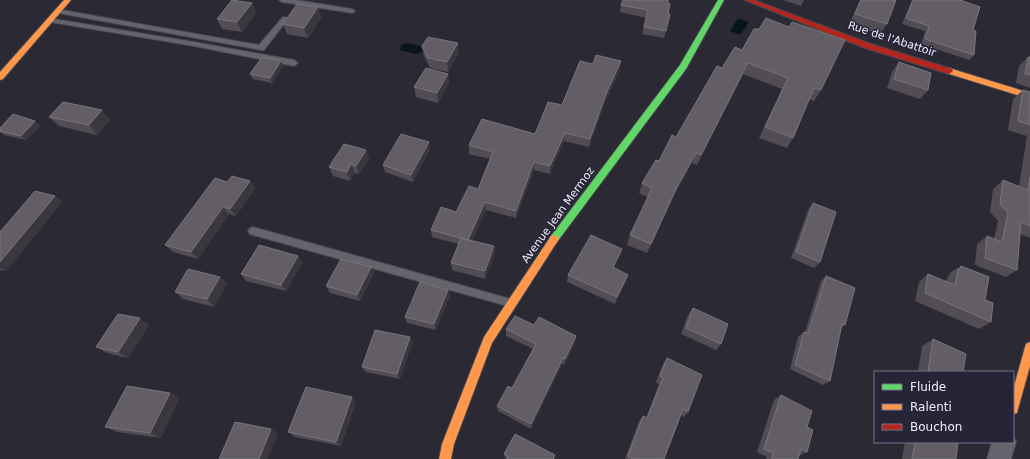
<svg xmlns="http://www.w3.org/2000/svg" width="1030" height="459" viewBox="0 0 1030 459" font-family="'DejaVu Sans',sans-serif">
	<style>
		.water { fill: #06161a }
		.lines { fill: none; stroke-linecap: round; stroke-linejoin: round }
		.lane-casing { stroke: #484750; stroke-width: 2 }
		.street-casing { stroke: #484750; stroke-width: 2 }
		.fast-casing { stroke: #484750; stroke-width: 2 }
		.slow-casing { stroke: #484750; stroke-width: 2 }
		.jam-casing { stroke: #484750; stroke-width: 2 }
		.lane { fill: #65646d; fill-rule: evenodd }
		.street { fill: #65646d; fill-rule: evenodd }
		.fast { fill: #63d668; fill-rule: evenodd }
		.slow { fill: #ff974d; fill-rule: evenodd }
		.jam { fill: #b3261e; fill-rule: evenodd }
		.wall { fill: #524d54 }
		.shaded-wall { fill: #3b373f }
		.building { fill: #635e66; stroke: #79757d }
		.labels { text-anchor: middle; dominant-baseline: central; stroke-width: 3; stroke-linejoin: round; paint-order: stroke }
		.street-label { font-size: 11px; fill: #efeefc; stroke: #262538 }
	</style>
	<rect width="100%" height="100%" fill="#2a2934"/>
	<path class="water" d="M738,18L749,22L740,35L730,31Z
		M406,43L420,46L423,51L416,54L400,50L401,45Z"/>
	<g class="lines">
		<defs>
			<path id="lane" d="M279,0H296L352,9L355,11L352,13L282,2Z
				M56,9L259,45L283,17H285L288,19L264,50H261L58,13L55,11Z
				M48,18L194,42L294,60L298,63L294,66L194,46L50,22L47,20Z
				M253,227L511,299L514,300L516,303L514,306L511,307L253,235L250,234L248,231L250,228Z"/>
			<path id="street" d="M1013,435L1016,442L1011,459H987L992,442H1013Z"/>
			<path id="fast" d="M718,0H724L686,69L557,242L554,243L551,242L549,239L551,236L680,65Z"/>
			<path id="slow" d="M64,0H71L3,79L0,80V72Z
				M949,68L1030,93V99L946,73L945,71Z
				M554,235L557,236L559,239L557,242L492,343L454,444L451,459H439L442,444L484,337L551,236Z
				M1030,342V366L1018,409L1017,413L1013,414V390L1025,347L1026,344Z"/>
			<path id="jam" d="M745,0H754L871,44L952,69L953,71L949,74L865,48Z"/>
		</defs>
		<use href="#lane" class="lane-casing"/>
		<use href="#street" class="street-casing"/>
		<use href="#fast" class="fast-casing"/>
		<use href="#slow" class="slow-casing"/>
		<use href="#jam" class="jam-casing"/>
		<use href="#lane" class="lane"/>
		<use href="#street" class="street"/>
		<use href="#fast" class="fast"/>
		<use href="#slow" class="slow"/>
		<use href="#jam" class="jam"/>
	</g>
	<path class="wall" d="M783,0H804L801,6Z
		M860,0H896L887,24L880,34L849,24Z
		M912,0H960L973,30L974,55L969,60L921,44L925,31L902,24Z
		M252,3L256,13L242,32L222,29L217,19Z
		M668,3V14H670L664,38L642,34L646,18L620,12L621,5Z
		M322,17L308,38L287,34L283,24Z
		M422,46L459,53L448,72L430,68L424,56Z
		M735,47L821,90L814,101L809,99L793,138L787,148L759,138L782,89L743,74L697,165L692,163L673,197L647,253L627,245L630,235L648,197L639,193L642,183L676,137L722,68Z
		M1028,57H1030V88L1016,83L1019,66Z
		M281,61L283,66L272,83L253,79L250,74Z
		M899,62L928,90L920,99L887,88L892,72Z
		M620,70L605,102L589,147L564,141L550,174L534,170L516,218L486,210L472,241L494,246L495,254L485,279L452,270L451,263L458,244L432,237L431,230L456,212L478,189L490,159L469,154V145L535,134L562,105Z
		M448,74L449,83L438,103L416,97L414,87Z
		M1023,90L1030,92V238L1020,234L1017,270L1006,277L975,265L977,244L987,236L994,239L998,221L990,212L993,189L1003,180L1019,186L1027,136L1008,130L1013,99Z
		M49,117L110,120L97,135L59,126Z
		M35,121L40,126L26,140L4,135L0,132V128Z
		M430,149L413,182L385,172L383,165Z
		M366,150L369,159L359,174L355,173L350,181L333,176L329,167Z
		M250,181L255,189L236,216L229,214L198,259L173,252L165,245L227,182Z
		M55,196L62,202L6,271L0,270V232Z
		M813,203L820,262L814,268L791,258L808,210Z
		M622,249L619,257L614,268L625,282L615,304L567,282L568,275Z
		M298,256L302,263L286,291L246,281L241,274Z
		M961,266L985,300L991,322L979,329L915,301L919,282L928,274L946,282L948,276L950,275V273Z
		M371,267L374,273L360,301L330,293L326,286Z
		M826,276L845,325L841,328L830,381L823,385L790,369L798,337L804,332H805L821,281Z
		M220,277L227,284L214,307L183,299L175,292Z
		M448,290L450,296L436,330L407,323L405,317Z
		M693,308L721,344L716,350L681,334L688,315Z
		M149,325L128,358L107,353L96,347Z
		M534,325L576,336L575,343L564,365L562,364L531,429L498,411L497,406L512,388L533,349L506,336V329Z
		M410,337L412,343L400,379L366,372L362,367Z
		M933,339L963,372H918L922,346Z
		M667,358L688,412L684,417L681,415L664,459H625L639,421L643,416L646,418L659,384L656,382L663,364Z
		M170,393L179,398L161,438L117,432L105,427Z
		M781,395L807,427V452L799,456L798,459H766L767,457L757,452L774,400Z
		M356,402L341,446L295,437L288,432Z
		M905,442H958L956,459H902Z
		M504,454L555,455L554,459H507L505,458Z"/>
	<path class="shaded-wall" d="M252,3L256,13L242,32L237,22Z
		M318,7L322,17L308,38L304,28Z
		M458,43L459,53L448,72L447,62Z
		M281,61L283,66L272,83L270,78Z
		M621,61L620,70L605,102L589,147L590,139L606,94Z
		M748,63L743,74L697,165L701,155Z
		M448,74L449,83L438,103L437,93Z
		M102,110L110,120L97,135L89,125Z
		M35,121L40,126L26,140L21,136Z
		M565,133L564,141L550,174V166Z
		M429,142L430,149L413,182L411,175Z
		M366,150L369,159L359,174L356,166Z
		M696,153L692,163L673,197L647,253L677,187Z
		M534,162V170L516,218V211Z
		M351,164L355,173L350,181L347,172Z
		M250,181L255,189L236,216L230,209Z
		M55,196L62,202L6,271L0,268V262Z
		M485,202L486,210L469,247L468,240Z
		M223,207L229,214L198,259L191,252Z
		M494,246L495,254L485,279V271Z
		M622,249L619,257L610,275L613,267Z
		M298,256L302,263L286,291L281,285Z
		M371,267L374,273L360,301L357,295Z
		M628,275L625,282L615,304L617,297Z
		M220,277L227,284L214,307L207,299Z
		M448,290L450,296L436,330L434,324Z
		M140,318L149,325L128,358L118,352Z
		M576,336L575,343L564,365L565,359Z
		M410,337L412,343L400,379L397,374Z
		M563,358L562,364L531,429V424Z
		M170,393L179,398L161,438L150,433Z
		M352,397L356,402L341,446L336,442Z
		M271,429L278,434L268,459H259Z"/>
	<path class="building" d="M232,0L252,3L237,22L217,19Z
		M623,0H668V3L670,4L668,14H670L666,31L644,27L648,10L621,5Z
		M861,0H896L887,24L855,14Z
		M913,0H960L980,7L973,30L976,31L974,55L925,39L929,26L906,18Z
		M297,4L318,7L304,28L283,24Z
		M766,18L789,27L792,22L845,40L821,90L814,88L793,138L765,127L788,78L748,63L701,155L696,153L677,187L651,244L630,235L652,188L642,183L656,160L659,161L672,135L676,137L717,66L722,68L735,47L742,50L754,29H759Z
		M428,37L458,43L447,62L428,58L422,46Z
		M596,55L621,61L606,94L590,139L565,133L550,166L534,162L516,211L485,202L468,240L461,238L431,230L441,207L456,212L469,186L478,189L493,152L469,145L482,119L535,134L548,102L562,105L580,61L593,64Z
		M262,57L281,61L270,78L250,74Z
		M1028,57H1030V75L1025,74Z
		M899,62L931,73L928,90L894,79Z
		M426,68L448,74L437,93L414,87Z
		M1023,90L1030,92V125L1018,121Z
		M63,102L102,110L89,125L49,117Z
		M13,114L35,121L21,136L0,131V128Z
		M401,134L429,142L411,175L383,165Z
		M344,144L366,150L356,166L351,164L347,172L329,167Z
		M232,176L250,181L230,209L223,207L191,252L165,245L215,178L227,182Z
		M1030,177V226L1021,222L1017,270L985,258L987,236L1002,242L1008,213L1000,204L1003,180L1028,190Z
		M35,191L55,196L0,262V232Z
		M813,203L836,212L820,262L796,252Z
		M591,235L622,249L613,267L628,275L617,297L568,275Z
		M461,238L494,246L485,271L451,263Z
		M259,245L298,256L281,285L241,274Z
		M341,259L371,267L357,295L326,286Z
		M961,266L989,277L985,300L993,303L991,322L925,293L928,274L955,285L958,269H960Z
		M188,269L220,277L207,299L175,292Z
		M826,276L855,288L845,325L842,324L830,381L795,365L804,332L808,333Z
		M420,282L448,290L434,324L405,317Z
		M693,308L728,324L721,344L686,328Z
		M118,314L140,318L118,352L96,347Z
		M515,316L534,325L539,317L576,336L565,359L563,358L531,424L497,406L508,386L512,388L536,344L506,329Z
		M375,330L410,337L397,374L362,367Z
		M933,339L966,354L963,372H928Z
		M667,358L702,375L688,412L683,409L664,459H633L628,456L643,416L647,418L663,378L660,376Z
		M127,386L170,393L150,433L105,427Z
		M306,387L352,397L336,442L288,432Z
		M781,395L812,411L807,427L813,430L807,452L801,449L798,459H772L773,453L764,449Z
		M235,422L271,429L259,459H219Z
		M515,434L555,455L553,459H507L508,456L504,454Z
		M915,442H958L956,459H912Z"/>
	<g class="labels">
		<g class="street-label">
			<text transform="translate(892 39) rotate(18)">Rue de l'Abattoir</text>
			<text transform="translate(558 215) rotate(-54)">Avenue Jean Mermoz</text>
		</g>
	</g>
	<rect x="874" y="371" width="140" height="72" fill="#262538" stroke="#767586"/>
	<rect x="882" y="384" width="20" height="6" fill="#63d668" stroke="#767586"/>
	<text x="910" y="391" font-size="12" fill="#efeefc">Fluide</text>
	<rect x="882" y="404" width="20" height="6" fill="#ff974d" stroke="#767586"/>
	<text x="910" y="411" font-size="12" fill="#efeefc">Ralenti</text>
	<rect x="882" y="424" width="20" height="6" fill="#b3261e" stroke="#767586"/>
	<text x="910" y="431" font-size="12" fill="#efeefc">Bouchon</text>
</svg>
